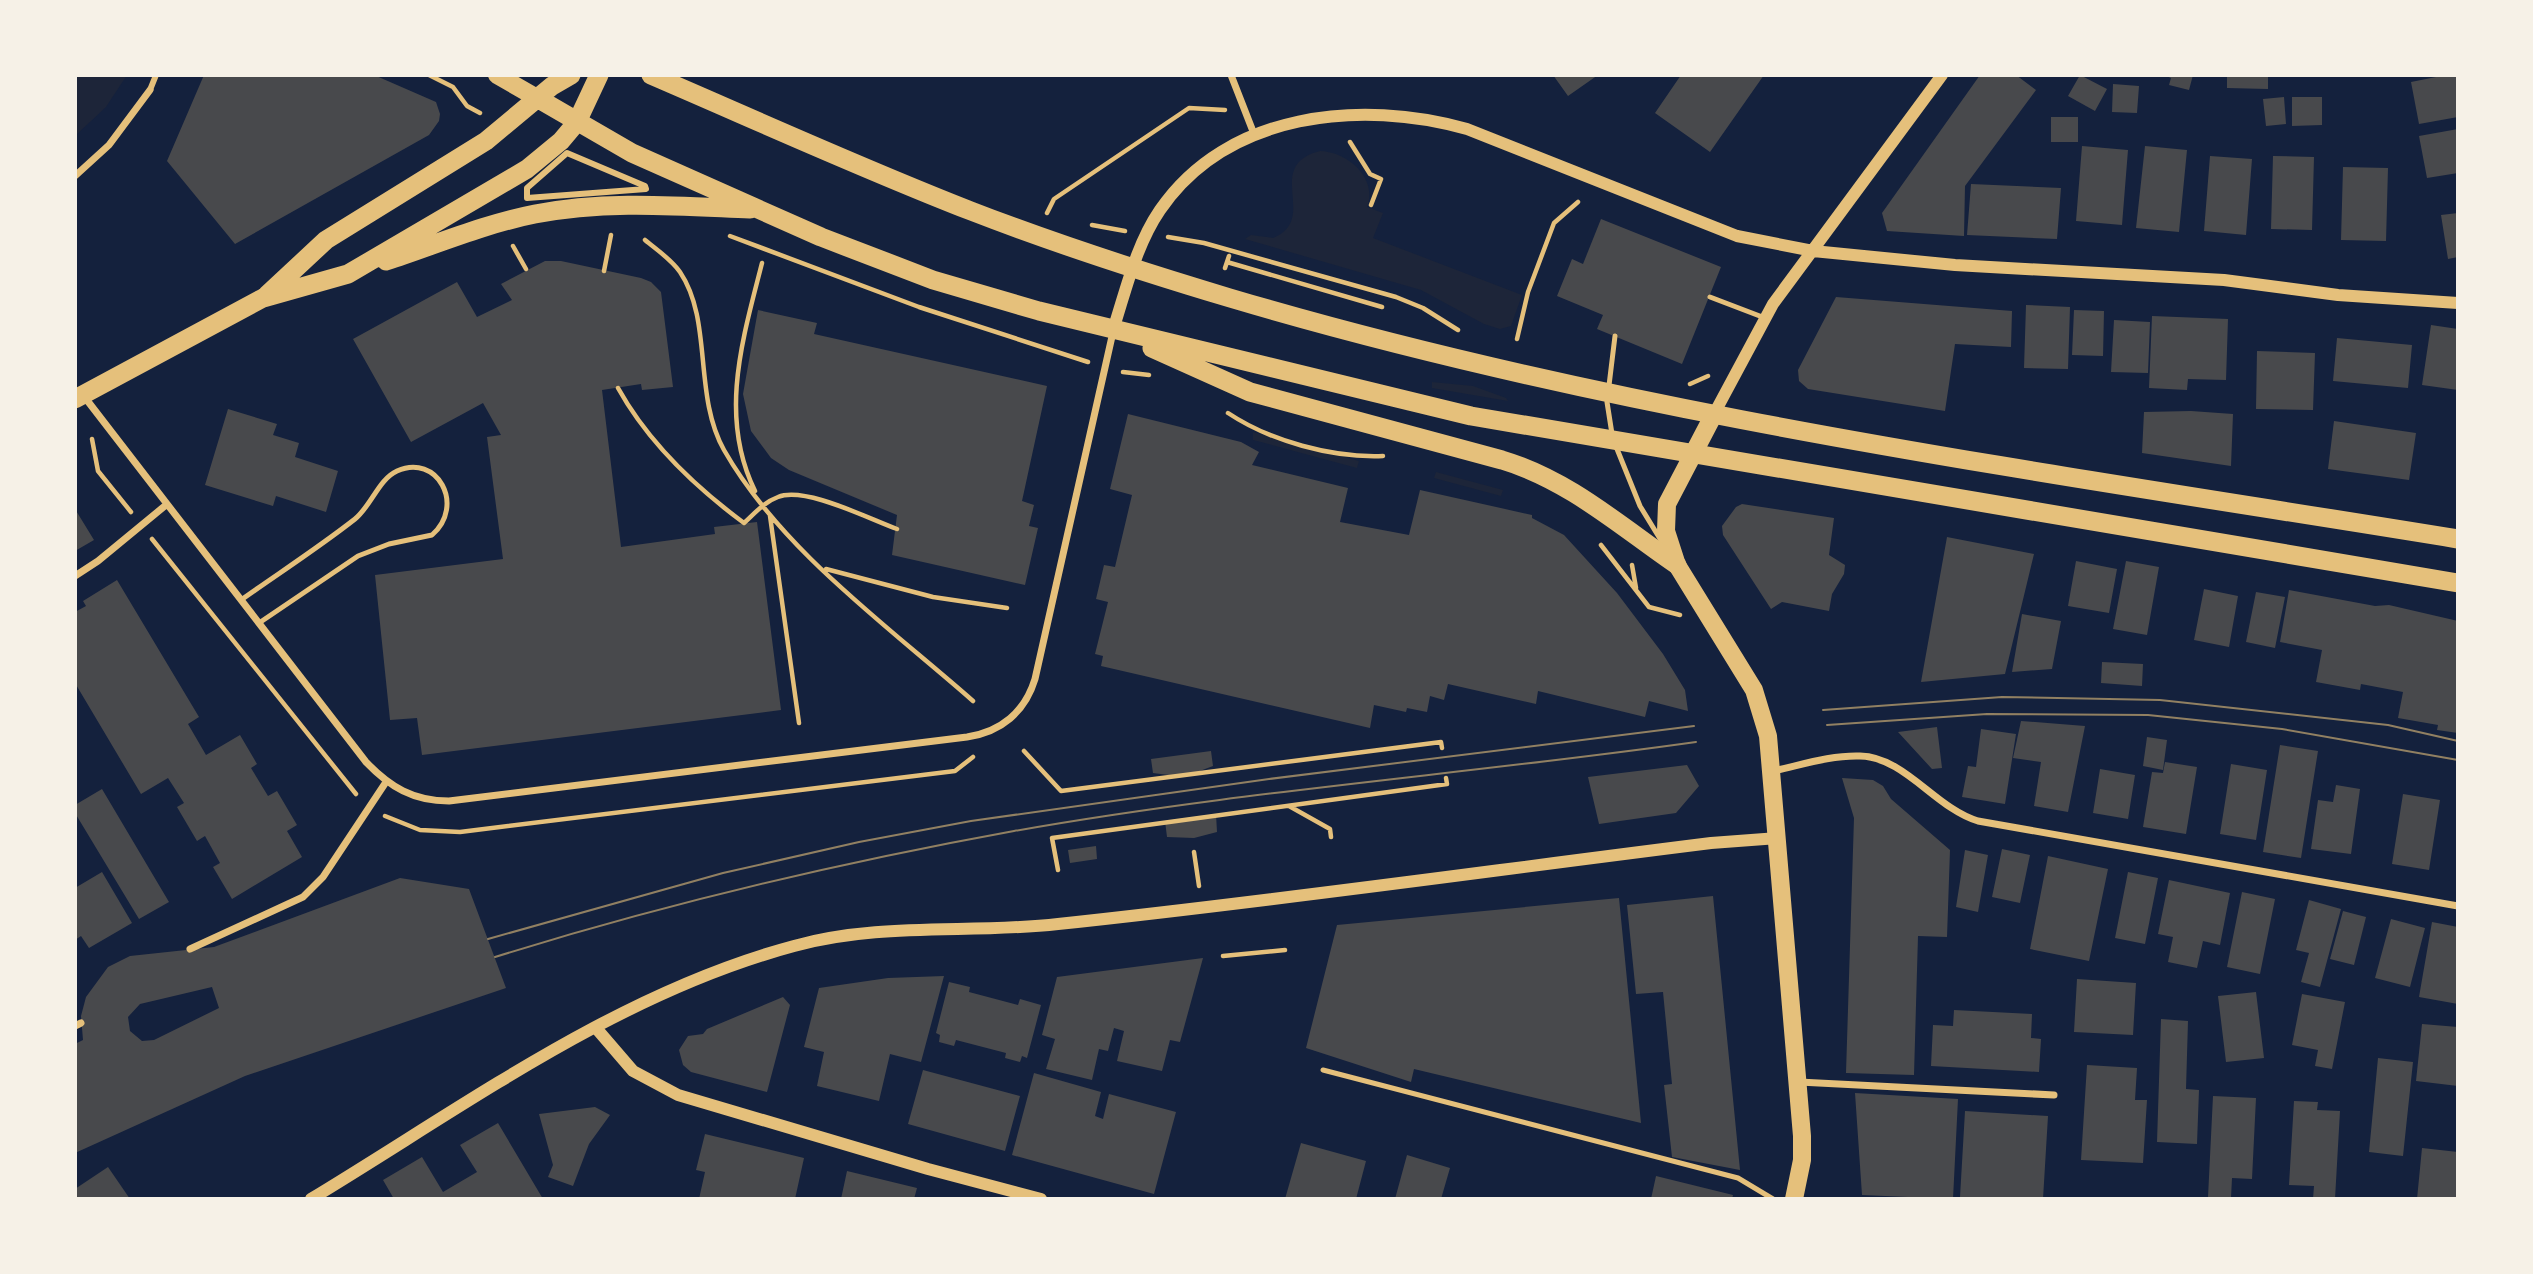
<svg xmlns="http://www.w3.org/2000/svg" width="2533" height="1274" viewBox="0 0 2533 1274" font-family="Rubik,sans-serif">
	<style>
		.green { fill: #1d2539 }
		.building { fill: #48494c; fill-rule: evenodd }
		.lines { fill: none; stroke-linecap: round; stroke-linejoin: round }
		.path { stroke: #e5c07b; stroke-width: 4.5 }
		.service { stroke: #e5c07b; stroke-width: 5 }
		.pedestrian { stroke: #e5c07b; stroke-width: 6 }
		.minor { stroke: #e5c07b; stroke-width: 7 }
		.tertiary { stroke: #e5c07b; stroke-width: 12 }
		.primary { stroke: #e5c07b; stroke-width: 18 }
		.trunk { stroke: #e5c07b; stroke-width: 19 }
		.tram { stroke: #918062; stroke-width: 2 }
	</style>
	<rect width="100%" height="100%" fill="#14213d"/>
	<path class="green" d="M75,75H127L106,107L75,136Z
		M1320,151C1348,152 1378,178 1367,207L1383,213L1373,238L1522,295L1511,326L1500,329L1484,324L1421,290L1245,239L1251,235L1273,238C1320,219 1262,166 1320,151Z
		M1432,382L1473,386L1506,398L1508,401L1432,388Z
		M1253,432L1359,461L1357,468L1261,442L1253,440Z
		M1436,472L1503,490L1501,496L1434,478Z"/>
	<path class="building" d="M204,75H374L436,102L440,114L439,121L429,135L235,244L167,161Z
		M1553,75H1598L1568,96Z
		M1681,75H1764L1710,152L1655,113Z
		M1980,75H2016L2036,90L1965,186L1964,236L1887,231L1882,213Z
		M2080,75L2107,89L2095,111L2068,96Z
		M2164,75H2193L2189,90L2169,85L2171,78Z
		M2227,75H2268V89L2227,88Z
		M2446,75H2458V117L2419,124L2411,82Z
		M2113,84L2139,86L2137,113L2112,112Z
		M2284,97L2286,124L2266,126L2263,99Z
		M2292,97H2322V125L2292,126Z
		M2051,117H2078V142H2051Z
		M2458,129V173L2427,178L2419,136Z
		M2082,146L2128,150L2122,225L2076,221Z
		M2145,146L2187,150L2179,232L2136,228Z
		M2210,156L2252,159L2246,235L2204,231Z
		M2273,156L2314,157L2312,230L2271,229Z
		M2343,167L2388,168L2386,241L2341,240Z
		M1971,184L2061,188L2057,239L1967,235Z
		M2458,213V257L2448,259L2441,215Z
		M1601,219L1721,267L1682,364L1597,329L1603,315L1557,296L1572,259L1583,264Z
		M545,261H561L641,278L651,282L661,292L673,387L642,390L641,384L602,390L621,547L715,534L714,527L757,522L781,710L422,755L417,718L390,720L375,575L503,559L487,437L501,435L483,403L411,442L353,339L457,282L477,317L512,300L501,284Z
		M1836,297L2012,311L2011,347L1955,344L1945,411L1808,389L1799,381L1798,370Z
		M2026,305L2070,307L2068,369L2024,368Z
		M758,310L817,323L814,334L1047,386L1022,501L1034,505L1029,526L1038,528L1025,585L892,555L897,515L789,470L771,458L751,431L743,394Z
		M2074,310L2104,311L2103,356L2072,355Z
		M2152,316L2228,319L2226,380L2188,379L2187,390L2149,388Z
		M2114,320L2150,322L2148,373L2111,372Z
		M2431,325L2458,329V390L2422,385Z
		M2337,338L2412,345L2408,388L2333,381Z
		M2257,351L2315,353L2313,410L2256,409Z
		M228,409L277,424L273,435L299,443L295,457L338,471L326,512L276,496L273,506L205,485Z
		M2191,411L2233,414L2231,466L2142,453L2144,412Z
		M1128,414L1241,442L1259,452L1252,465L1348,488L1340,522L1409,535L1420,490L1532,515V518L1564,535L1617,593L1663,654L1685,690L1688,711L1649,701L1645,717L1538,691L1536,704L1448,684L1444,700L1430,696L1427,712L1407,708L1406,712L1374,705L1370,728L1101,666L1103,656L1095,654L1108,602L1096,599L1104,565L1115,567L1132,495L1110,489Z
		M2334,421L2416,433L2409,480L2328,469Z
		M1742,504L1834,518L1829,555L1845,565L1844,574L1832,594L1829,611L1782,602L1771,609L1723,535L1722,526L1736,507Z
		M75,509L94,540L75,551Z
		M1947,537L2034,554L2005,674L1921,682Z
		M2076,561L2117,569L2109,613L2068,606Z
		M2126,561L2159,567L2147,635L2113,629Z
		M117,580L199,717L188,724L206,755L240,735L257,764L251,768L268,796L277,791L297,825L287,831L302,857L232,899L213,867L220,863L205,836L197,841L177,807L184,803L168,778L141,794L75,683V612L86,606L83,601Z
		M2204,589L2238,596L2229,647L2194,640Z
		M2289,590L2375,606L2389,605L2458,621V733L2437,730L2438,725L2398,718L2403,692L2361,684L2360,690L2316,682L2322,650L2280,642Z
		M2256,592L2285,597L2275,648L2246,642Z
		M2022,614L2061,621L2052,669L2012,672Z
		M2102,662L2143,664L2142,686L2101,683Z
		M2021,721L2085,726L2068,812L2034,806L2041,762L2013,758Z
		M1937,727L1942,768L1932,769L1898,732Z
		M1981,729L2016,734L2005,804L1962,797L1968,766L1976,767Z
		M2147,737L2167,740L2163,770L2143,766Z
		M2280,745L2318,751L2301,858L2263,852Z
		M1211,751L1213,766L1184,777L1153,773L1151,759Z
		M2165,762L2197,767L2186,834L2143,827L2152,772L2163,773Z
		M2231,764L2267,770L2256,840L2220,834Z
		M1687,765L1699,786L1676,813L1599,824L1588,777Z
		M2100,769L2135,775L2128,819L2093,813Z
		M1842,778L1873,780L1883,786L1891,799L1950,850L1947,937L1918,936L1914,1075L1846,1073L1854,818Z
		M2336,785L2360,789L2351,854L2311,849L2318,800L2333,802Z
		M102,789L169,902L139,919L75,813V805Z
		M2403,794L2440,800L2429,870L2392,864Z
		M1216,814L1217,832L1194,838L1167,837L1165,821Z
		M1096,846L1097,859L1070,863L1068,850Z
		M2002,849L2030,855L2020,903L1992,897Z
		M1965,850L1988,855L1978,912L1956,907Z
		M2048,856L2108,869L2089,961L2030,949Z
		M102,872L132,923L89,948L81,936L75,940V888Z
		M2128,872L2158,878L2145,944L2115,938Z
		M400,878L469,889L506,988L245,1076L75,1153V1044L83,1040L81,1016L86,997L108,967L130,956L214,947ZM212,987L219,1008L154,1040L142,1041L130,1031L128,1017L140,1004Z
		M2169,880L2230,893L2220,945L2203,941L2197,968L2168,962L2173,937L2158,934Z
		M2242,892L2275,899L2260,974L2227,967Z
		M1713,896L1722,987L1740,1170L1672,1157L1664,1085L1672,1084L1663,992L1636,994L1627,905Z
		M1619,898L1641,1123L1414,1069L1411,1082L1306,1048L1337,925Z
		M2309,900L2341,909L2320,987L2301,982L2309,953L2296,950Z
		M2343,911L2366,917L2354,965L2330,959Z
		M2391,919L2425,928L2410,987L2375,978Z
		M2432,922L2458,927V1004L2419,997Z
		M1203,958L1180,1042L1170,1040L1162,1071L1117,1061L1124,1031L1114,1028L1108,1051L1099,1049L1092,1080L1046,1069L1055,1039L1042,1035L1057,977Z
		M944,976L921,1062L890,1054L879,1101L817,1086L824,1052L804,1047L819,988L888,978Z
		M2077,979L2136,983L2133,1035L2074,1032Z
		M949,982L970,987L969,992L1018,1005L1020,999L1041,1005L1027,1058L1022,1056L1020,1062L1005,1058L1006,1053L956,1040L954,1046L939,1042L940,1035L936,1033Z
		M2256,992L2264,1058L2226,1062L2218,996Z
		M2302,994L2345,1002L2332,1069L2315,1066L2318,1050L2292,1045Z
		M783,997L790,1005L767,1092L691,1072L683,1065L679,1050L688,1036L703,1034L707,1029Z
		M1954,1010L2032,1014L2031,1038L2041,1039L2039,1072L1931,1066L1933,1025L1953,1026Z
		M2161,1019L2188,1021L2186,1089L2199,1090L2197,1144L2157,1142Z
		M2422,1024L2458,1027V1086L2416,1081Z
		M2378,1058L2413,1062L2403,1156L2369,1152Z
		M2087,1065L2137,1068L2135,1100H2147L2143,1163L2081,1160Z
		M923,1070L1020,1096L1005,1151L908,1124Z
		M1034,1073L1101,1092L1095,1116L1103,1119L1109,1094L1176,1112L1154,1194L1012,1155Z
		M1855,1093L1958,1099L1953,1199L1862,1195Z
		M2213,1096L2256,1098L2252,1179L2232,1178L2231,1198L2208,1197Z
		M2294,1101L2318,1102L2317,1110L2340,1111L2335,1199H2313L2314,1186L2289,1185Z
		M595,1107L610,1115L589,1144L573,1186L548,1177L553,1165L539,1114Z
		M1965,1111L2048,1116L2043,1199L1960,1197Z
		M498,1123L543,1199H394L383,1180L422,1157L443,1192L477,1172L460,1145Z
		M705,1134L804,1158L795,1199H699L705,1172L696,1170Z
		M1301,1143L1366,1161L1356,1199H1285Z
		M2422,1148L2458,1152V1199H2417Z
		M1407,1155L1450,1168L1441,1199H1395Z
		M108,1167L130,1199H75V1189Z
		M847,1171L917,1188L914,1199H841Z
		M1656,1176L1733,1195L1732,1199H1651Z"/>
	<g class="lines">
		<path class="path" d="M429,75L453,87L467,106L480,113
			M1350,142L1370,174L1381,179L1371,205
			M1047,213L1054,199L1189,108L1225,110
			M1092,225L1125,231
			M730,236L919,307L1088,362
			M1168,237L1204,243L1396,297L1423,308L1458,330
			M645,240C657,250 671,259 680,272C713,321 693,395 724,450C781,550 888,626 973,701
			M513,246L526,269
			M1227,262L1382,307
			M1225,268L1229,256
			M604,271L611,235
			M1517,339L1528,292L1554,223L1578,202
			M1123,372L1149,375
			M1690,384L1708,376
			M618,388C648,442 694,486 744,523C754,514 764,502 778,497C805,486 869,519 897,529
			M1228,413C1270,441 1332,458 1383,456
			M92,439L98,471L131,512
			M755,491C718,416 743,338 762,263
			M770,516L799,723
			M152,539L356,794
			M1601,545L1649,607L1680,615
			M1632,565L1636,588
			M826,569L933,597L1007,608
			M1024,751L1061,791L1441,742L1442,748
			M1289,806L1330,829L1331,837
			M385,816L420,830L460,832L955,771L973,757
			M1194,852L1199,886
			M1058,870L1052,838L1447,784L1446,778
			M1223,956L1285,950"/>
		<path class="service" d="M1710,297L1765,318
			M1612,434L1607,402L1615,336
			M1615,444L1640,506L1662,542
			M241,600C279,573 318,548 355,519C371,506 379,479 397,471C437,453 466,505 432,535L389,544L358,556L259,623
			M1323,1070L1738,1178L1773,1199"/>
		<path class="pedestrian" d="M150,90L156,75
			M567,153L645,186L646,189L527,198V188Z"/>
		<path class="minor" d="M1231,75L1254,134
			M75,176L109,145L150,90
			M83,395L366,762C390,787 413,801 449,801L967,737C1001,732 1025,712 1035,679L1113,332
			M75,576L98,561L166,505
			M1773,771C1801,765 1831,755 1860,756C1905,757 1935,808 1978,821L2458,906
			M190,949L303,897L323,877L386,782
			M75,1026L81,1023
			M1799,1082L2054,1095"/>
		<path class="tertiary" d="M1113,330C1126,290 1136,245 1160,210C1227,112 1361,99 1467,129L1737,236L1813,251L1955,265L2224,280L2338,295L2458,303
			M1714,414L1773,304L1942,75
			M596,1028L633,1071L678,1095L928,1169L1041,1199
			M311,1199C465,1106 618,993 794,946C880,922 970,934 1058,924C1276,901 1494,870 1711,843L1778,838"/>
		<path class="primary" d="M497,75L537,98
			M1714,414L1667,504L1666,531L1677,565L1754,690L1768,736L1802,1136V1160L1794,1199"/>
		<path class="trunk" d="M651,75C758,121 863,169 971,211C1056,244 1143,272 1230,298C1631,417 2047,472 2458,539
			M537,98L632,153L821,237L933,280L1039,311L1471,416L2458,583
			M386,261C435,245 484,224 535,214C606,200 678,206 750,209
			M267,295L326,240L486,141L552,86L571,75
			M1152,348L1250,392L1502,460C1569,480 1620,526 1677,565
			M75,399L263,298L348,274L527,169L561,141L577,122L599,75"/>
		<path class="tram" d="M1823,710L2002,697L2160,700L2388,725L2458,741
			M1827,725L1987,714L2148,715L2282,729L2458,760
			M488,939L723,873L859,842L971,821L1269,779L1694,726
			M495,957C665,904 838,863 1014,831C1239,791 1469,774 1696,742"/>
	</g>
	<rect width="2533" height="1274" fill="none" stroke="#f6f1e7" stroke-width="154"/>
</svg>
